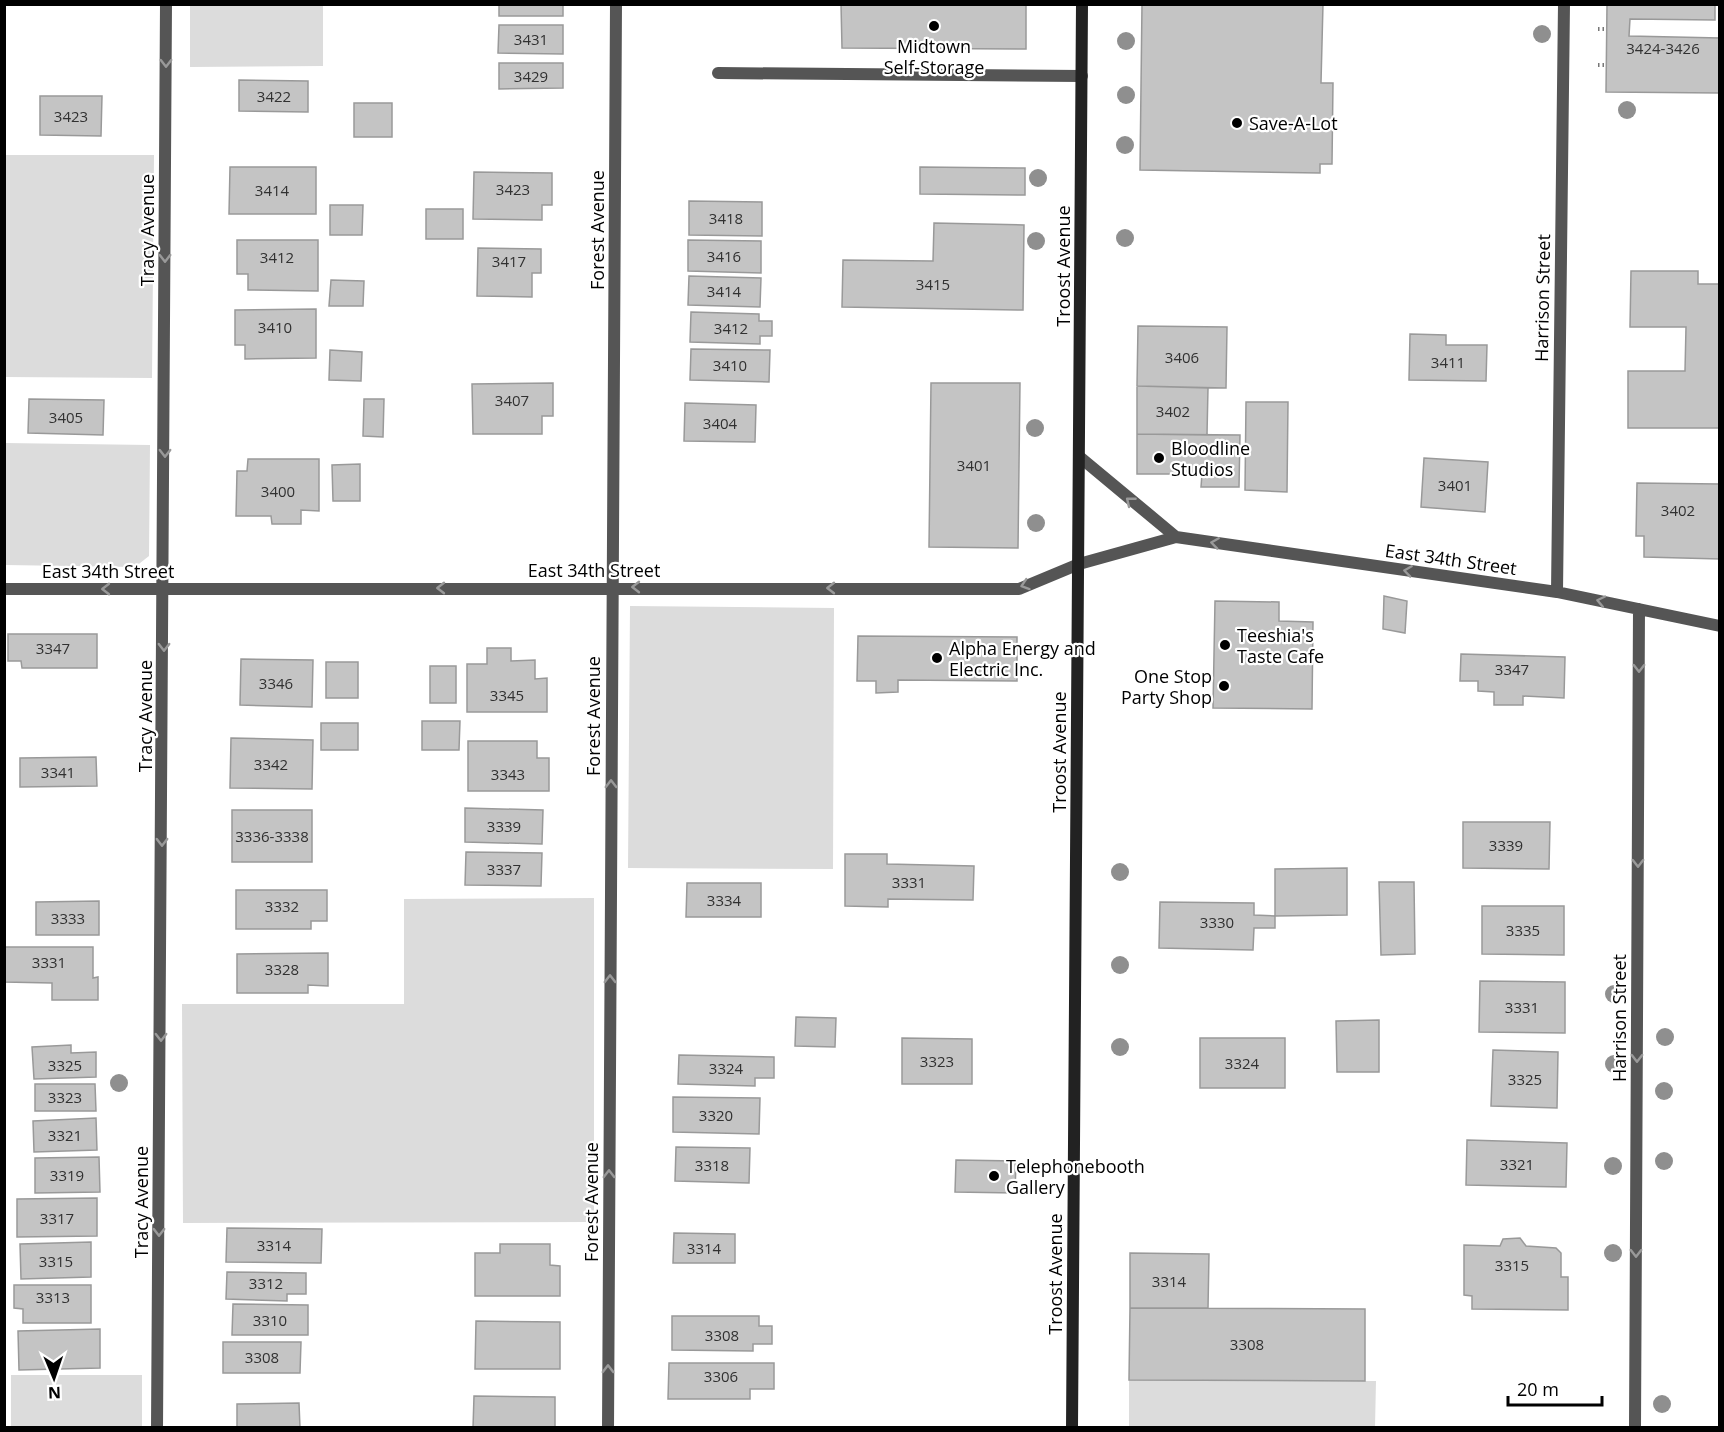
<svg xmlns="http://www.w3.org/2000/svg" width="1724" height="1432" viewBox="0 0 1724 1432" font-family="'Open Sans',sans-serif">
	<style>
		.green { fill: #dcdcdc }
		.building { fill: #c4c4c4; stroke: #999; stroke-width: 1.5 }
		.lines { fill: none; stroke-linecap: round; stroke-linejoin: round }
		.path { stroke: #777; stroke-width: 4; stroke-dasharray: 1.5 3; stroke-linecap: butt }
		.lane { stroke: #555; stroke-width: 12 }
		.street { stroke: #555; stroke-width: 12 }
		.secondary { stroke: #222; stroke-width: 12 }
		.tree { fill: #8f8f8f }
		.oneway { stroke: #999 }
		.poi-dot { fill: #000; stroke: #fff; stroke-width: 2 }
		.labels { text-anchor: middle; dominant-baseline: central; stroke-width: 4.5; stroke-linejoin: round; paint-order: stroke }
		.number-label { font-size: 15px; fill: #313131 }
		.poi-label { font-size: 18px; fill: #000; stroke: #fff; text-anchor: start }
		.street-label { font-size: 18px; fill: #000; stroke: #fff }
	</style>
	<rect width="100%" height="100%" fill="#fff"/>
	<path class="green" d="M190,5H323V66L190,67Z
		M5,155H154L152,378L5,377Z
		M5,443L150,445L149,556L135,567L5,565Z
		M630,606L834,608L833,869L628,868Z
		M594,898V1222L183,1223L182,1004H404V899Z
		M11,1375H142V1427H11Z
		M1129,1380L1376,1381L1375,1427L1129,1428Z"/>
	<path class="building" d="M499,4H563V16H499Z
		M841,4H1026V49L842,48Z
		M1142,4H1323L1321,83H1333L1332,164H1320V173L1140,170Z
		M1607,4H1715V20L1630,19L1629,36L1720,38V93L1606,92Z
		M499,25H563V54L498,53Z
		M499,63H563V88L499,89Z
		M239,80L308,81V112L239,111Z
		M40,96H102L101,136L40,135Z
		M354,103H392V137H354Z
		M230,167H316V214H229Z
		M920,167L1025,168V195L920,194Z
		M474,172L552,173V205H542V220L473,219Z
		M689,201L762,202V236L689,235Z
		M330,205H363L362,235H330Z
		M426,209H463V239H426Z
		M934,223L1024,225L1023,310L842,307L843,260L933,261Z
		M237,240H318V291L248,290V274H237Z
		M688,240L761,241V273L688,271Z
		M478,248L541,249V273H532V297L477,296Z
		M1631,271H1698V284H1720V428H1628V371H1685L1686,327H1630Z
		M689,276L761,278L760,307L688,305Z
		M331,280L364,281L363,306H329Z
		M316,309V358L245,359V345H235V310Z
		M691,312L759,314V321H772V336H760V344L690,342Z
		M1138,326L1227,327L1226,388L1137,386Z
		M1410,334L1446,335V345H1487L1486,381L1409,380Z
		M691,349L770,350L769,382L690,380Z
		M330,350L362,352L361,381L329,380Z
		M553,383V416H542V434H473L472,384Z
		M931,383H1020L1018,548L929,547Z
		M1137,386L1208,388L1207,435L1137,434Z
		M29,399L104,400L103,435L28,433Z
		M364,399H384L383,437L363,436Z
		M1246,402H1288L1287,492L1245,490Z
		M685,403L756,405L755,442L684,441Z
		M1137,434L1240,435L1239,487H1201L1202,474H1137Z
		M1424,458L1488,462L1485,512L1421,507Z
		M248,459H319V511L301,510V524H272L271,516H236L237,471H247Z
		M360,464V501H333L332,465Z
		M1637,483L1720,484V559L1644,557V536H1636Z
		M1384,596L1407,601L1405,633L1383,629Z
		M1215,601L1279,602V621L1313,622L1312,709L1213,708Z
		M8,634H97V668H22L21,661H8Z
		M858,636L1017,637V681L898,680V692L876,693V681H857Z
		M487,648H511V661L535,660V679L547,678V712H467V664H487Z
		M1461,654L1565,657L1564,698L1523,696V705H1494V692L1478,691V681H1460Z
		M241,659L313,660L312,707L240,705Z
		M326,662H358V698H326Z
		M430,666H456V703H430Z
		M422,721H460L459,750H422Z
		M321,723H358V750H321Z
		M231,738L313,740L312,789L230,788Z
		M468,741H537V758H549V791H468Z
		M96,757L97,786L20,787V758Z
		M465,808L543,810L542,844L465,842Z
		M232,810H312V862H232Z
		M1463,822H1550L1549,869L1463,868Z
		M466,852L542,853L541,886L465,885Z
		M845,854H887V864L974,866L973,900L888,899V907L845,906Z
		M1347,868V915L1275,916V869Z
		M1379,882H1414L1415,954L1381,955Z
		M687,883H761V917H686Z
		M236,890H327V921H311V929H236Z
		M99,901V935H36V902Z
		M1160,902L1254,903V915L1275,916V928H1254L1253,950L1159,948Z
		M1482,906H1564V955L1482,954Z
		M4,947H93V978L98,977V1000H52V983L4,982Z
		M328,953V986L308,985V993H237V954Z
		M1480,981L1565,982V1033L1479,1032Z
		M796,1017L836,1018L835,1047L795,1046Z
		M1379,1020V1072H1337L1336,1021Z
		M902,1038L972,1039V1084H902Z
		M1200,1038H1285V1088H1200Z
		M71,1045V1053L96,1052V1077L34,1079L32,1047Z
		M1493,1050L1558,1052L1557,1108L1491,1106Z
		M679,1055L774,1057V1078H755V1086L678,1084Z
		M35,1084H95L96,1111H35Z
		M673,1097L760,1098L759,1134L673,1132Z
		M96,1118L97,1150L34,1152L33,1121Z
		M1467,1140L1567,1143L1566,1187L1466,1185Z
		M676,1147L750,1148L749,1183L675,1181Z
		M99,1157L100,1192L35,1193V1158Z
		M956,1160L1016,1161L1015,1193L955,1192Z
		M97,1198V1236L17,1237V1199Z
		M227,1228L322,1229L321,1263L226,1262Z
		M674,1233L735,1234V1263H673Z
		M1520,1238L1526,1246L1556,1248L1561,1253V1277H1568V1310L1472,1309V1296L1464,1295V1245L1500,1246L1503,1239Z
		M91,1242V1277L21,1279L20,1244Z
		M500,1244H550V1265L560,1266V1296H475V1253H500Z
		M1130,1253L1209,1254L1208,1308H1130Z
		M227,1272L306,1273V1294H287V1301L226,1299Z
		M14,1285H91V1323H23V1309L14,1308Z
		M233,1304L308,1305V1335H232Z
		M1130,1308L1365,1309V1381L1129,1380Z
		M672,1316H759V1326H772V1344H753V1351L672,1350Z
		M476,1321L560,1322V1369H475Z
		M100,1329V1368L19,1370L18,1331Z
		M223,1342H301L300,1373H223Z
		M669,1363H774V1389H750V1399H668Z
		M474,1396L555,1397V1428H473Z
		M299,1403L300,1428H237V1404Z"/>
	<g class="lines">
		<path class="path" d="M1598,29H1607
			M1598,65H1606"/>
		<path class="lane" d="M718,73L1082,76"/>
		<path class="street" d="M1081,458L1176,537
			M4,589H1019L1079,564L1176,537L1557,592L1720,626
			M1557,592L1564,4
			M157,1428L166,4
			M608,1428L616,4
			M1635,1428L1639,609"/>
		<path class="secondary" d="M1072,1428L1082,4"/>
	</g>
	<g class="tree">
		<circle cx="1542" cy="34" r="9"/>
		<circle cx="1126" cy="41" r="9"/>
		<circle cx="1126" cy="95" r="9"/>
		<circle cx="1627" cy="110" r="9"/>
		<circle cx="1125" cy="145" r="9"/>
		<circle cx="1038" cy="178" r="9"/>
		<circle cx="1125" cy="238" r="9"/>
		<circle cx="1036" cy="241" r="9"/>
		<circle cx="1035" cy="428" r="9"/>
		<circle cx="1036" cy="523" r="9"/>
		<circle cx="1120" cy="872" r="9"/>
		<circle cx="1120" cy="965" r="9"/>
		<circle cx="1614" cy="994" r="9"/>
		<circle cx="1665" cy="1037" r="9"/>
		<circle cx="1120" cy="1047" r="9"/>
		<circle cx="1614" cy="1064" r="9"/>
		<circle cx="119" cy="1083" r="9"/>
		<circle cx="1664" cy="1091" r="9"/>
		<circle cx="1664" cy="1161" r="9"/>
		<circle cx="1613" cy="1166" r="9"/>
		<circle cx="1613" cy="1253" r="9"/>
		<circle cx="1662" cy="1404" r="9"/>
	</g>
	<defs><path id="oneway-chevron" d="M-2-3.5L2.5 0L-2 3.5" fill="none" stroke-width="1.6" stroke-linecap="round" stroke-linejoin="round" transform="scale(1.5)"/></defs>
	<g class="oneway">
		<use href="#oneway-chevron" transform="translate(166 63) rotate(90)"/>
		<use href="#oneway-chevron" transform="translate(165 258) rotate(90)"/>
		<use href="#oneway-chevron" transform="translate(165 453) rotate(90)"/>
		<use href="#oneway-chevron" transform="translate(1130 501) rotate(-141)"/>
		<use href="#oneway-chevron" transform="translate(1215 543) rotate(-172)"/>
		<use href="#oneway-chevron" transform="translate(1408 571) rotate(-172)"/>
		<use href="#oneway-chevron" transform="translate(1025 585) rotate(162)"/>
		<use href="#oneway-chevron" transform="translate(636 587) rotate(-180)"/>
		<use href="#oneway-chevron" transform="translate(441 588) rotate(180)"/>
		<use href="#oneway-chevron" transform="translate(831 588) rotate(-180)"/>
		<use href="#oneway-chevron" transform="translate(106 589) rotate(180)"/>
		<use href="#oneway-chevron" transform="translate(1601 601) rotate(-168)"/>
		<use href="#oneway-chevron" transform="translate(164 647) rotate(90)"/>
		<use href="#oneway-chevron" transform="translate(1639 668) rotate(90)"/>
		<use href="#oneway-chevron" transform="translate(611 784) rotate(-90)"/>
		<use href="#oneway-chevron" transform="translate(162 842) rotate(90)"/>
		<use href="#oneway-chevron" transform="translate(1638 863) rotate(90)"/>
		<use href="#oneway-chevron" transform="translate(610 979) rotate(-90)"/>
		<use href="#oneway-chevron" transform="translate(161 1037) rotate(90)"/>
		<use href="#oneway-chevron" transform="translate(1637 1058) rotate(90)"/>
		<use href="#oneway-chevron" transform="translate(609 1174) rotate(-90)"/>
		<use href="#oneway-chevron" transform="translate(159 1232) rotate(90)"/>
		<use href="#oneway-chevron" transform="translate(1636 1253) rotate(90)"/>
		<use href="#oneway-chevron" transform="translate(608 1369) rotate(-90)"/>
	</g>
	<g class="poi-dot">
		<circle cx="934" cy="26" r="6"/>
		<circle cx="1237" cy="123" r="6"/>
		<circle cx="1159" cy="458" r="6"/>
		<circle cx="1225" cy="645" r="6"/>
		<circle cx="937" cy="658" r="6"/>
		<circle cx="1224" cy="686" r="6"/>
		<circle cx="994" cy="1176" r="6"/>
	</g>
	<g class="labels">
		<g class="number-label">
			<text x="531" y="39">3431</text>
			<text x="1663" y="48">3424-3426</text>
			<text x="531" y="76">3429</text>
			<text x="274" y="96">3422</text>
			<text x="71" y="116">3423</text>
			<text x="513" y="189">3423</text>
			<text x="272" y="190">3414</text>
			<text x="726" y="218">3418</text>
			<text x="724" y="256">3416</text>
			<text x="277" y="257">3412</text>
			<text x="509" y="261">3417</text>
			<text x="933" y="284">3415</text>
			<text x="724" y="291">3414</text>
			<text x="275" y="327">3410</text>
			<text x="731" y="328">3412</text>
			<text x="1182" y="357">3406</text>
			<text x="1448" y="362">3411</text>
			<text x="730" y="365">3410</text>
			<text x="512" y="400">3407</text>
			<text x="1173" y="411">3402</text>
			<text x="66" y="417">3405</text>
			<text x="720" y="423">3404</text>
			<text x="974" y="465">3401</text>
			<text x="1455" y="485">3401</text>
			<text x="278" y="491">3400</text>
			<text x="1678" y="510">3402</text>
			<text x="53" y="648">3347</text>
			<text x="1512" y="669">3347</text>
			<text x="276" y="683">3346</text>
			<text x="507" y="695">3345</text>
			<text x="271" y="764">3342</text>
			<text x="58" y="772">3341</text>
			<text x="508" y="774">3343</text>
			<text x="504" y="826">3339</text>
			<text x="272" y="836">3336-3338</text>
			<text x="1506" y="845">3339</text>
			<text x="504" y="869">3337</text>
			<text x="909" y="882">3331</text>
			<text x="724" y="900">3334</text>
			<text x="282" y="906">3332</text>
			<text x="68" y="918">3333</text>
			<text x="1217" y="922">3330</text>
			<text x="1523" y="930">3335</text>
			<text x="49" y="962">3331</text>
			<text x="282" y="969">3328</text>
			<text x="1522" y="1007">3331</text>
			<text x="937" y="1061">3323</text>
			<text x="1242" y="1063">3324</text>
			<text x="65" y="1065">3325</text>
			<text x="726" y="1068">3324</text>
			<text x="1525" y="1079">3325</text>
			<text x="65" y="1097">3323</text>
			<text x="716" y="1115">3320</text>
			<text x="65" y="1135">3321</text>
			<text x="1517" y="1164">3321</text>
			<text x="712" y="1165">3318</text>
			<text x="67" y="1175">3319</text>
			<text x="57" y="1218">3317</text>
			<text x="274" y="1245">3314</text>
			<text x="704" y="1248">3314</text>
			<text x="56" y="1261">3315</text>
			<text x="1512" y="1265">3315</text>
			<text x="1169" y="1281">3314</text>
			<text x="266" y="1283">3312</text>
			<text x="53" y="1297">3313</text>
			<text x="270" y="1320">3310</text>
			<text x="722" y="1335">3308</text>
			<text x="1247" y="1344">3308</text>
			<text x="262" y="1357">3308</text>
			<text x="721" y="1376">3306</text>
		</g>
		<g class="poi-label">
			<text x="934" y="46" text-anchor="middle">Midtown<tspan x="934" dy="21">Self-Storage</tspan></text>
			<text x="1249" y="123">Save-A-Lot</text>
			<text x="1171" y="448">Bloodline<tspan x="1171" dy="21">Studios</tspan></text>
			<text x="1237" y="635">Teeshia's<tspan x="1237" dy="21">Taste Cafe</tspan></text>
			<text x="949" y="648">Alpha Energy and<tspan x="949" dy="21">Electric Inc.</tspan></text>
			<text x="1212" y="676" text-anchor="end">One Stop<tspan x="1212" dy="21">Party Shop</tspan></text>
			<text x="1006" y="1166">Telephonebooth<tspan x="1006" dy="21">Gallery</tspan></text>
		</g>
		<g class="street-label">
			<text transform="translate(147 230) rotate(-90)">Tracy Avenue</text>
			<text transform="translate(597 230) rotate(-90)">Forest Avenue</text>
			<text transform="translate(1063 266) rotate(-90)">Troost Avenue</text>
			<text transform="translate(1542 298) rotate(-89)">Harrison Street</text>
			<text transform="translate(1451 559) rotate(8)">East 34th Street</text>
			<text x="594" y="570">East 34th Street</text>
			<text x="108" y="571">East 34th Street</text>
			<text transform="translate(145 716) rotate(-90)">Tracy Avenue</text>
			<text transform="translate(593 716) rotate(-90)">Forest Avenue</text>
			<text transform="translate(1059 752) rotate(-90)">Troost Avenue</text>
			<text transform="translate(1619 1018) rotate(-90)">Harrison Street</text>
			<text transform="translate(141 1202) rotate(-90)">Tracy Avenue</text>
			<text transform="translate(591 1202) rotate(-90)">Forest Avenue</text>
			<text transform="translate(1055 1274) rotate(-90)">Troost Avenue</text>
		</g>
	</g>
	<rect width="1724" height="1432" fill="none" stroke="#000000" stroke-width="12"/>
	<g transform="translate(54 1378) rotate(178)" stroke="#ffffff" stroke-width="4.5" paint-order="stroke">
	<path d="M0-4.5L10 22L0 15L-10 22Z" fill="#000000"/>
	<text y="-9" font-size="16" font-weight="bold" text-anchor="middle" fill="#000000">N</text>
	</g>
	<path d="M1508 1396v9h94v-9" fill="none" stroke="#000000" stroke-width="3"/>
	<text x="1517" y="1396" font-size="18" fill="#000000" stroke="#ffffff" stroke-width="4.5" paint-order="stroke">20 m</text>
</svg>
